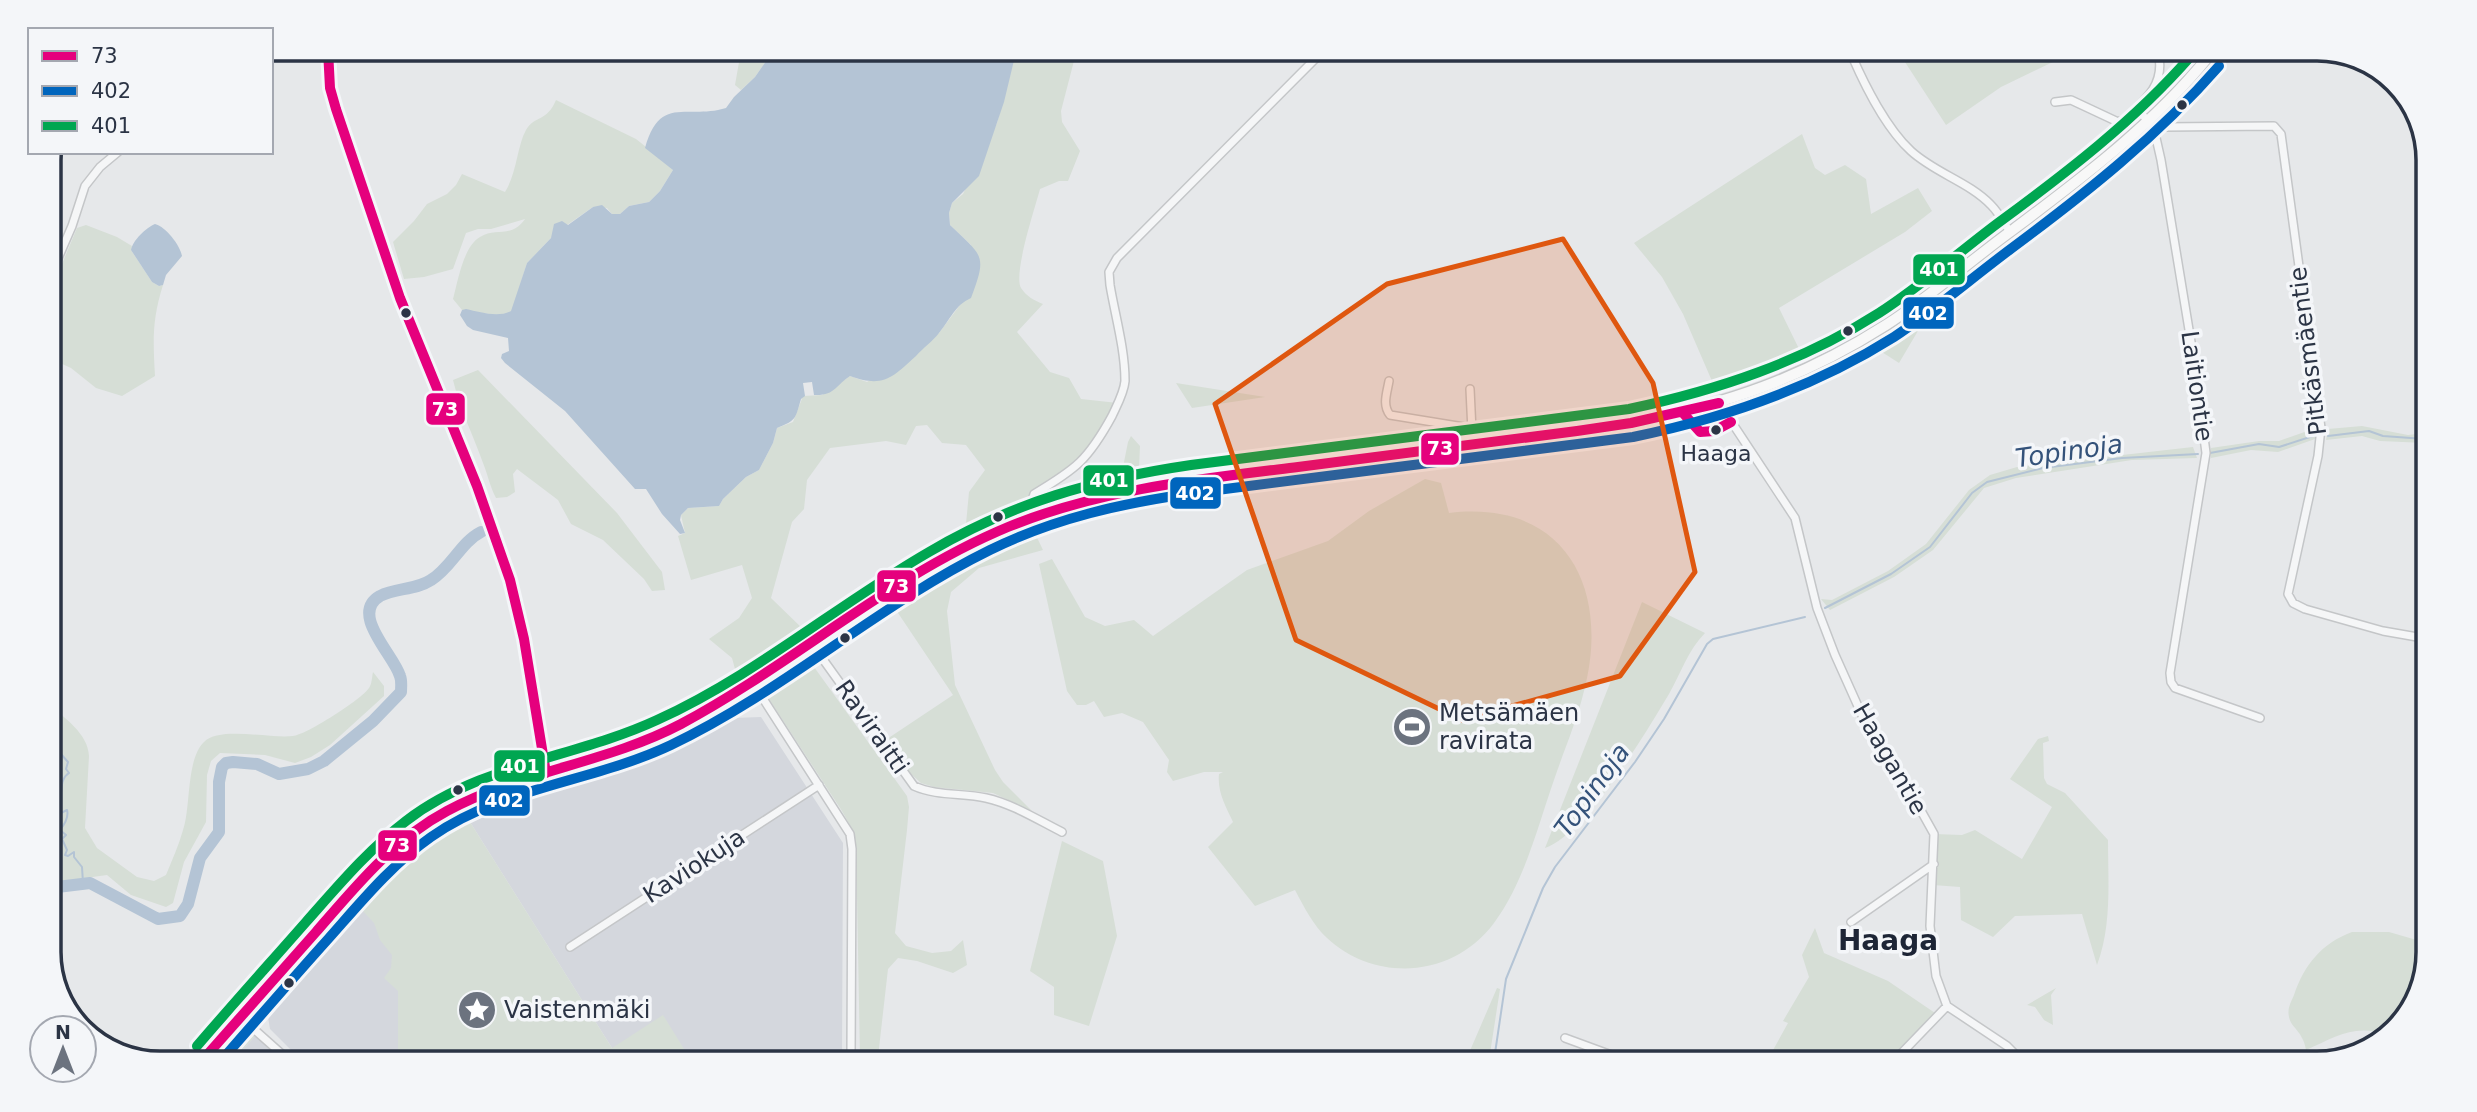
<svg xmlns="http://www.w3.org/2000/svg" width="2477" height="1112" viewBox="0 0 2477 1112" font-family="'DejaVu Sans',sans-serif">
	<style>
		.built { fill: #d4d7dd }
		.green { fill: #d6ded6 }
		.water { fill: #b4c4d5 }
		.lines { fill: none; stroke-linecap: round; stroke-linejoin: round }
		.stream { stroke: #b4c4d5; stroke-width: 2 }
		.river { stroke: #b4c4d5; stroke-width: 12 }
		.minor-casing { stroke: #c4c6c8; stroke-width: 10 }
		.tertiary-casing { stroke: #c4c6c8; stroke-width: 12 }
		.secondary-casing { stroke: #c4c6c8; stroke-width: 13 }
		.minor { stroke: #f5f6f7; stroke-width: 7 }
		.tertiary { stroke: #f5f6f7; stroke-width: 9 }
		.secondary { stroke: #f8f8f8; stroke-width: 10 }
		.bus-1-casing { stroke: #f4f6f9; stroke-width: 16 }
		.bus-2-casing { stroke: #f4f6f9; stroke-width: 16 }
		.bus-3-casing { stroke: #f4f6f9; stroke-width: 16 }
		.bus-1 { stroke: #e5007d; stroke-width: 10 }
		.bus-2 { stroke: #0065bd; stroke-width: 10 }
		.bus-3 { stroke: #00a651; stroke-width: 10 }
		.marked { fill: #df570f; fill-opacity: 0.2; stroke: #df570f; stroke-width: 5; stroke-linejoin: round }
		.bus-dot { fill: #2b3445; stroke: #f4f6f9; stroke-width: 2.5 }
		.labels { text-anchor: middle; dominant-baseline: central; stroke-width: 7; stroke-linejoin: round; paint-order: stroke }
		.bus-label { font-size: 22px; fill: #2b3445; stroke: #f4f6f9 }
		.street-label { font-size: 24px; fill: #2b3445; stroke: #f4f6f9 }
		.poi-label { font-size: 24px; fill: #2b3445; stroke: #f4f6f9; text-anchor: start }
		.water-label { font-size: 26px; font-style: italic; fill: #34527a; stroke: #f4f6f9 }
		.quarter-label { font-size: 28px; font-weight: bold; fill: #1d2536; stroke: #f4f6f9 }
		.rim { fill: none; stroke: #2b3445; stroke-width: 3.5 }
		.line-badge { stroke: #f4f6f9; stroke-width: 2.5 }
		.badge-label { font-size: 19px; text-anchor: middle; font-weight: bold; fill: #fff }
	</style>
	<rect width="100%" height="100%" fill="#e6e8ea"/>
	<path class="built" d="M761,717L843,843L842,1057L617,1056L470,822L516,803L637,765L690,742L733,718Z
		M378,892L411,955L402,1055H296L270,1029L268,1017Z
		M256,1035L274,1055H238Z"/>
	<path class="green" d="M741,51H773L755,77L741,90L735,85Z
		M1016,52L1076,53L1061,111L1062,122L1080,151L1068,181H1059L1040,189C1035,208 1013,274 1021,288C1026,296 1035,301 1043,304L1017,332L1050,372L1069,378L1081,399L1118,403C1111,417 1105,434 1095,446C1064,487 1011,504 966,524L969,492L985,470L966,445L942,443L927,425L916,426L906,445L886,441L830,448L807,480L804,509L792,522L771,598L805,631L809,638C785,654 756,683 726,681L735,669L732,658L709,639L739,618L752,598L742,565L691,580L678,536L685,533L681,515L688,508L719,506L723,499L746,477L759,470L773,443L777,428L793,422L803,396L822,395L850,376L867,382L939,333L963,301L971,245L950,225L949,213L952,203L963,194L997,123Z
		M1901,56H2054L2055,61L2001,87L1946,125Z
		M556,100L636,139L670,166L673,170L660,191L649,202L629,206L620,214H612L607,208L593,207L567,225L551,238L527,263L512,311L505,315H496L462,310L453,299C458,281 463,247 480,237C496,227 511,239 525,219L491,229H478L466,233L453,269L424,277L404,279L393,242L414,221L427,204L447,194L456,185L462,174L505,192C517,173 517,146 526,130C535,115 547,122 556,100Z
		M1802,134L1815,168L1825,175L1845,165L1866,179L1871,214L1918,188L1932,211L1905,232L1779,308L1803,357L1715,388L1683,314L1662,277L1634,243Z
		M86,225L117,237L132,246L131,250L152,282L159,286L163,285C152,320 153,340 155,376L122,396L96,388L71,368L49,358V295L77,228Z
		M1921,315L1925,319L1899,363L1874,347Z
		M478,370L617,513L662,572L665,590L652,591L644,579L603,540L571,524L558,500L517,469L513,474L515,492L507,497L496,498C490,487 488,475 483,463C473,435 460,409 453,380Z
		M1176,383L1265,397L1192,408Z
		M2362,426L2408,435L2425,433V443L2380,441L2362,436L2326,440L2328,429Z
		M2316,428L2315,439L2278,452L2251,450L2211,458V448L2259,441H2279Z
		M1131,436L1140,446L1139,469L1123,467L1128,442Z
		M2193,447L2197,458L2132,460L2016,478L1984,488L1933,550L1894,577L1830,610L1821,599L1832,600L1888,571L1926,544L1969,490L1990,475L2017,467Z
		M1425,479L1441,483L1449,513C1565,499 1611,588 1584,691C1577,720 1565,748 1555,777C1538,825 1525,881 1494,923C1454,977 1377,984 1327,938C1313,925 1304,907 1295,890L1255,906L1208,847L1233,822C1226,807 1217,792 1219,774L1223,772H1204L1173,781L1167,772L1169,760L1143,722L1122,713L1104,717L1094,701L1086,705H1077L1067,691L1039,564L1052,559L1085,617L1105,626L1134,620L1153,636L1247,570L1328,541L1369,511Z
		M1031,525L1043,550L979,568L951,592L947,611L955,685L995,770L1003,782L1032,811L993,793L934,787L921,783L911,774L887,739L953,695L894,607C931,566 979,542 1031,525Z
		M1642,602L1705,633C1688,650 1681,673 1669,694C1647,731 1584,836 1545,848Z
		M809,660L907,796L909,807L907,830L895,933L906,946L932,953L951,951L963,940L967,965L953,973L917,961L898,958L888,969L878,1057H860L856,842L852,829L842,811L769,699L772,683L802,661Z
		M373,672L384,686V696L330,745L311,757L295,763L265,755L220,753L211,761L207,775L206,822L184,862L173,903L166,907L131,895L107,875L49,883V704C64,718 88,733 89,756L85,828L97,848L137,877L154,881L166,875C172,860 179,845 183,830C191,807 186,759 204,742C219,726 271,739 293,736C306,735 362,699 369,688C372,684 372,676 373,672Z
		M2048,736L2049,741L2043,743L2044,778L2047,784L2065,793L2108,840C2108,880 2112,926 2097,965L2082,914L2015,916L1993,937L1961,920L1960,887L1933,885L1934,834L1962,835L1975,830L2022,859L2052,807L2010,779L2038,739Z
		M470,822L612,1048L663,1015L689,1057L410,1056L409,1051L398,1055V991L384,978L391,968L392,955L380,940L374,923L362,910L408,856L452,824Z
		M1062,841L1103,861L1117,936L1089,1026L1054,1015V987L1030,971Z
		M1815,928L1824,953L1888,981L1938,1015L1894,1061H1767L1788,1023L1783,1021L1809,977L1802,955Z
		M2352,932H2389L2420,941L2419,995L2386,1035C2355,1023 2334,1038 2306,1050C2303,1031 2291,1028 2289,1017C2287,1009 2291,1002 2294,995C2304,965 2322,943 2352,932Z
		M1497,988L1500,989L1489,1060H1466Z
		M2056,988L2051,995L2053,1025L2044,1020L2035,1007L2027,1005Z
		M249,1033L256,1035L238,1055H225Z"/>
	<path class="water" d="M773,51L1016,52L1004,102L979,176L952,203L949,213L950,225C982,256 988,254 971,298C955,305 950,320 939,333C933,341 923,348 916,356C892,378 883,388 850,376C836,385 835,396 814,395L812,382L803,383L805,396L801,399C795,419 797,420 777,428L773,443L759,470L746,477L723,499L719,506L688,508L681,515L680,520L685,533L680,534L662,514L646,489H635L565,411L505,363L501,358L502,354L509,351L508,338L473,330L467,326L460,315L462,310L466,309C480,312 498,318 511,311L527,263L551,238L554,224L562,221L568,225L593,207L602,205L612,214H620L629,206L649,202L660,191L673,170L645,148C660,94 687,120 726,108L734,97L755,77Z
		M155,224C166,227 180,245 182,256L166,275L163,285L159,286L152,282L131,250C133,240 146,228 155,224Z"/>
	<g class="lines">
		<path class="stream" d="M2328,436L2369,431L2383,436L2425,439
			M2210,453L2259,444L2279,447L2316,435
			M1825,608L1891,574L1930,547L1972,493L1987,482L2043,468L2122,458L2198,454
			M49,745H53L68,762L66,769L69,773C58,780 64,793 58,804L61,809L59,814L67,810C69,817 64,825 60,830L66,835L62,839L67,850L65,855L68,856L74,852V857L82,867L83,883
			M1494,1060L1506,979L1543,888L1555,867L1635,762L1664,719L1707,644L1713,639L1805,617"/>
		<path class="river" d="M49,888L90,883L158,919L180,916L188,904L200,858L219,832V782L222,767L226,763L233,762L257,764L279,774L308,769L324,761L373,721L401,692C401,687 402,681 400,676C394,655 349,614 380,596C396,588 416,590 431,580C451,568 461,542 481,532"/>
		<defs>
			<path id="minor" d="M1852,56C1865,86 1887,129 1911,151C1935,173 1969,182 1991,205C1999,213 2004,223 2010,232
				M2055,102L2071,100L2118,122L2124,120C2144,101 2164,86 2159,57
				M2137,108L2154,129L2161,160L2194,360L2206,453L2170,673L2171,682L2175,688L2260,718
				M2154,129L2164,127L2274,126L2281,134L2321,428L2318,456L2288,594L2293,603L2305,609L2383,631L2423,638
				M49,279L72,226L85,186L100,167L118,152
				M1389,381C1387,393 1382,405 1390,415L1470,428L1474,444
				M1470,389L1472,431
				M1719,403L1795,518L1817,608L1835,655L1870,733L1910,791L1934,834L1930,926L1936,976L1947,1006L2007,1046L2023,1062
				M1683,413L1700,432L1714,431L1731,422
				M1036,515L1032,501L1034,494C1076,469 1088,460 1112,416C1117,405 1124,393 1125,381C1125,349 1115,315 1110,285L1109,272L1117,258L1320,54
				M812,644L914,786C936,796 962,793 986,798C1013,804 1038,820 1062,832
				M753,683L850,834L852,849L851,1057
				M1851,922L1934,864
				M570,947L819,785
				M239,1016L283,1055
				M1565,1038L1625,1060
				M1894,1061L1947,1006"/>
			<path id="tertiary" d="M328,50L330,88L336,109L400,298L477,486L510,580L524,639L546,773"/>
			<path id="secondary" d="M207,1055L366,875C390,851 416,828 446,811C514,772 596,766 666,732C794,669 899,568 1033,516C1114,484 1204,478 1290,467C1403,454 1517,440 1631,423C1727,404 1803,378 1886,325C1931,296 1971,260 2014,229C2083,177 2153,125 2208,57"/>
		</defs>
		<use href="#minor" class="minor-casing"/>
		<use href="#tertiary" class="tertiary-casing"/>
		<use href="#secondary" class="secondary-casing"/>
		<use href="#minor" class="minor"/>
		<use href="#tertiary" class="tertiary"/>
		<use href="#secondary" class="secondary"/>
		<defs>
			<path id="bus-1" d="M328,50L330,88L336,109L400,298L477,486L510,580L524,639L546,773
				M1683,413L1700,432L1714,431L1731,422
				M207,1055C243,1014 280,973 316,932C355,887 394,839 447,811C521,771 607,763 681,724C793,664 890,576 1008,527C1101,489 1200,479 1298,467C1391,455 1484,443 1577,431L1631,423L1719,403"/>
			<path id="bus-2" d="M226,1055C260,1016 294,977 329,938C361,902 391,865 431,837C502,787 593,782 671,745C784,691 878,605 990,550C1055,518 1123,503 1194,493L1633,437C1726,418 1813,388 1894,337C1935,310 1973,277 2012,248C2086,193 2158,136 2219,66"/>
			<path id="bus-3" d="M197,1046C233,1004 270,963 306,922C338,886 368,850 406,821C480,764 575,758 657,720C754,676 837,605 929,552C1012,503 1095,479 1191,465L1629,409C1718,390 1802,362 1879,313C1921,286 1958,253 1998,223C2066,173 2134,121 2190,57"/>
		</defs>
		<use href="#bus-1" class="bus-1-casing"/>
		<use href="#bus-2" class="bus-2-casing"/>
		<use href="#bus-3" class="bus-3-casing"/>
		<use href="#bus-1" class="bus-1"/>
		<use href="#bus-2" class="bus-2"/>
		<use href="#bus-3" class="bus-3"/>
	</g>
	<path class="marked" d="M1563,239L1653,383L1695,572L1620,676L1462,720L1296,640L1215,404L1387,284Z"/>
	<defs>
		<symbol id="stadium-disc" viewBox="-11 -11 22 22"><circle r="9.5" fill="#6c737f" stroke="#f4f6f9"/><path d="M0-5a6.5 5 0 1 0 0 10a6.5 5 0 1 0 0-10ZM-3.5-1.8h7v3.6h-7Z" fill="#fff"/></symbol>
		<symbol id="sight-disc" viewBox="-11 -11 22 22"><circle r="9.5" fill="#6c737f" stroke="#f4f6f9"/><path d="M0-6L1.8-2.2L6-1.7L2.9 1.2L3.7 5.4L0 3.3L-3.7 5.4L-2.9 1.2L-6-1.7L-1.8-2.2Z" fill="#fff"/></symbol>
	</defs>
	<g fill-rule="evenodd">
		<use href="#stadium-disc" x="1390" y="705" width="44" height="44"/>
		<use href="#sight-disc" x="455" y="988" width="44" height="44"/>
	</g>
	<g class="bus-dot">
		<circle cx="2182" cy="105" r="6"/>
		<circle cx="406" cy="313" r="6"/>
		<circle cx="1848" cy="331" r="6"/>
		<circle cx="1716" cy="430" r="6"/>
		<circle cx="998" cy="517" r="6"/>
		<circle cx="845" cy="638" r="6"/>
		<circle cx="458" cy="790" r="6"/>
		<circle cx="289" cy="983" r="6"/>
	</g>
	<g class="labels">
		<g class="bus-label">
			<text x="1716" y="453">Haaga</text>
		</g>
		<g class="street-label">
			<text transform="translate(2308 351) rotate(-97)">Pitkäsmäentie</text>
			<text transform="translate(2197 386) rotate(82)">Laitiontie</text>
			<text transform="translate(872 727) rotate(55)">Raviraitti</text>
			<text transform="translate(1890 759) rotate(60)">Haagantie</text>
			<text transform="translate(694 866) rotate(-33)">Kaviokuja</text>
		</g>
		<g class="poi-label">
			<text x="1439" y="713">Metsämäen<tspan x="1439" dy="28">ravirata</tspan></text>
			<text x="504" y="1010">Vaistenmäki</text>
		</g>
		<g class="water-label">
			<text transform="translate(2069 451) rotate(-8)">Topinoja</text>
			<text transform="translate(1592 790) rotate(-54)">Topinoja</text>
		</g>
		<g class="quarter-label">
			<text x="1888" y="940">Haaga</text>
		</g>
	</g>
	<path d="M0 0H2477V1112H0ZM160 61H2317A99 99 0 0 1 2416 160V952A99 99 0 0 1 2317 1051H160A99 99 0 0 1 61 952V160A99 99 0 0 1 160 61Z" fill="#f4f6f9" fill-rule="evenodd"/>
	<path class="rim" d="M160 61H2317A99 99 0 0 1 2416 160V952A99 99 0 0 1 2317 1051H160A99 99 0 0 1 61 952V160A99 99 0 0 1 160 61Z"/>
	<g class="line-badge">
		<rect x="1912" y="253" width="54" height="33" rx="7" fill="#00a651"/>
		<rect x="1902" y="296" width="53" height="34" rx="7" fill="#0065bd"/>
		<rect x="425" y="392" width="41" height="34" rx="7" fill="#e5007d"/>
		<rect x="1420" y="432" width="40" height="34" rx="7" fill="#e5007d"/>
		<rect x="1082" y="464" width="53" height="33" rx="7" fill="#00a651"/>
		<rect x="1169" y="476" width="53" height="34" rx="7" fill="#0065bd"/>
		<rect x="876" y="569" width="41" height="34" rx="7" fill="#e5007d"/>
		<rect x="493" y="749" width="53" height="34" rx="7" fill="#00a651"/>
		<rect x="478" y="784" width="53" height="33" rx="7" fill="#0065bd"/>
		<rect x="377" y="829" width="41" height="33" rx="7" fill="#e5007d"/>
	</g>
	<g class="badge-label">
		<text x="1939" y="276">401</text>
		<text x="1928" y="320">402</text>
		<text x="445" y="416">73</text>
		<text x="1440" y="455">73</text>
		<text x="1109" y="487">401</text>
		<text x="1195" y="500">402</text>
		<text x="896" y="593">73</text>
		<text x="520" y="773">401</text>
		<text x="504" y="807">402</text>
		<text x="397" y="852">73</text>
	</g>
	<rect x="28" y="28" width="245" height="126" fill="#f4f6f9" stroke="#a4a8b1" stroke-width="2"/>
	<rect x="42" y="51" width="35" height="10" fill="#e5007d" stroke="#a4a8b1" stroke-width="2"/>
	<text x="91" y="63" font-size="21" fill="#2b3445">73</text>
	<rect x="42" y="86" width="35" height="10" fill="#0065bd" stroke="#a4a8b1" stroke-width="2"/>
	<text x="91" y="98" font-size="21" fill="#2b3445">402</text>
	<rect x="42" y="121" width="35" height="10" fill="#00a651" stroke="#a4a8b1" stroke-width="2"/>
	<text x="91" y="133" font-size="21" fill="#2b3445">401</text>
	<g transform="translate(63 1049)"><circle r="33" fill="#f4f6f9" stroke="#a4a8b1" stroke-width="2"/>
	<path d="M0-5L12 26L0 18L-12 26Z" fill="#6c737f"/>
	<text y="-10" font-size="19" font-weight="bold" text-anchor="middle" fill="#2b3445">N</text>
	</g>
</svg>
